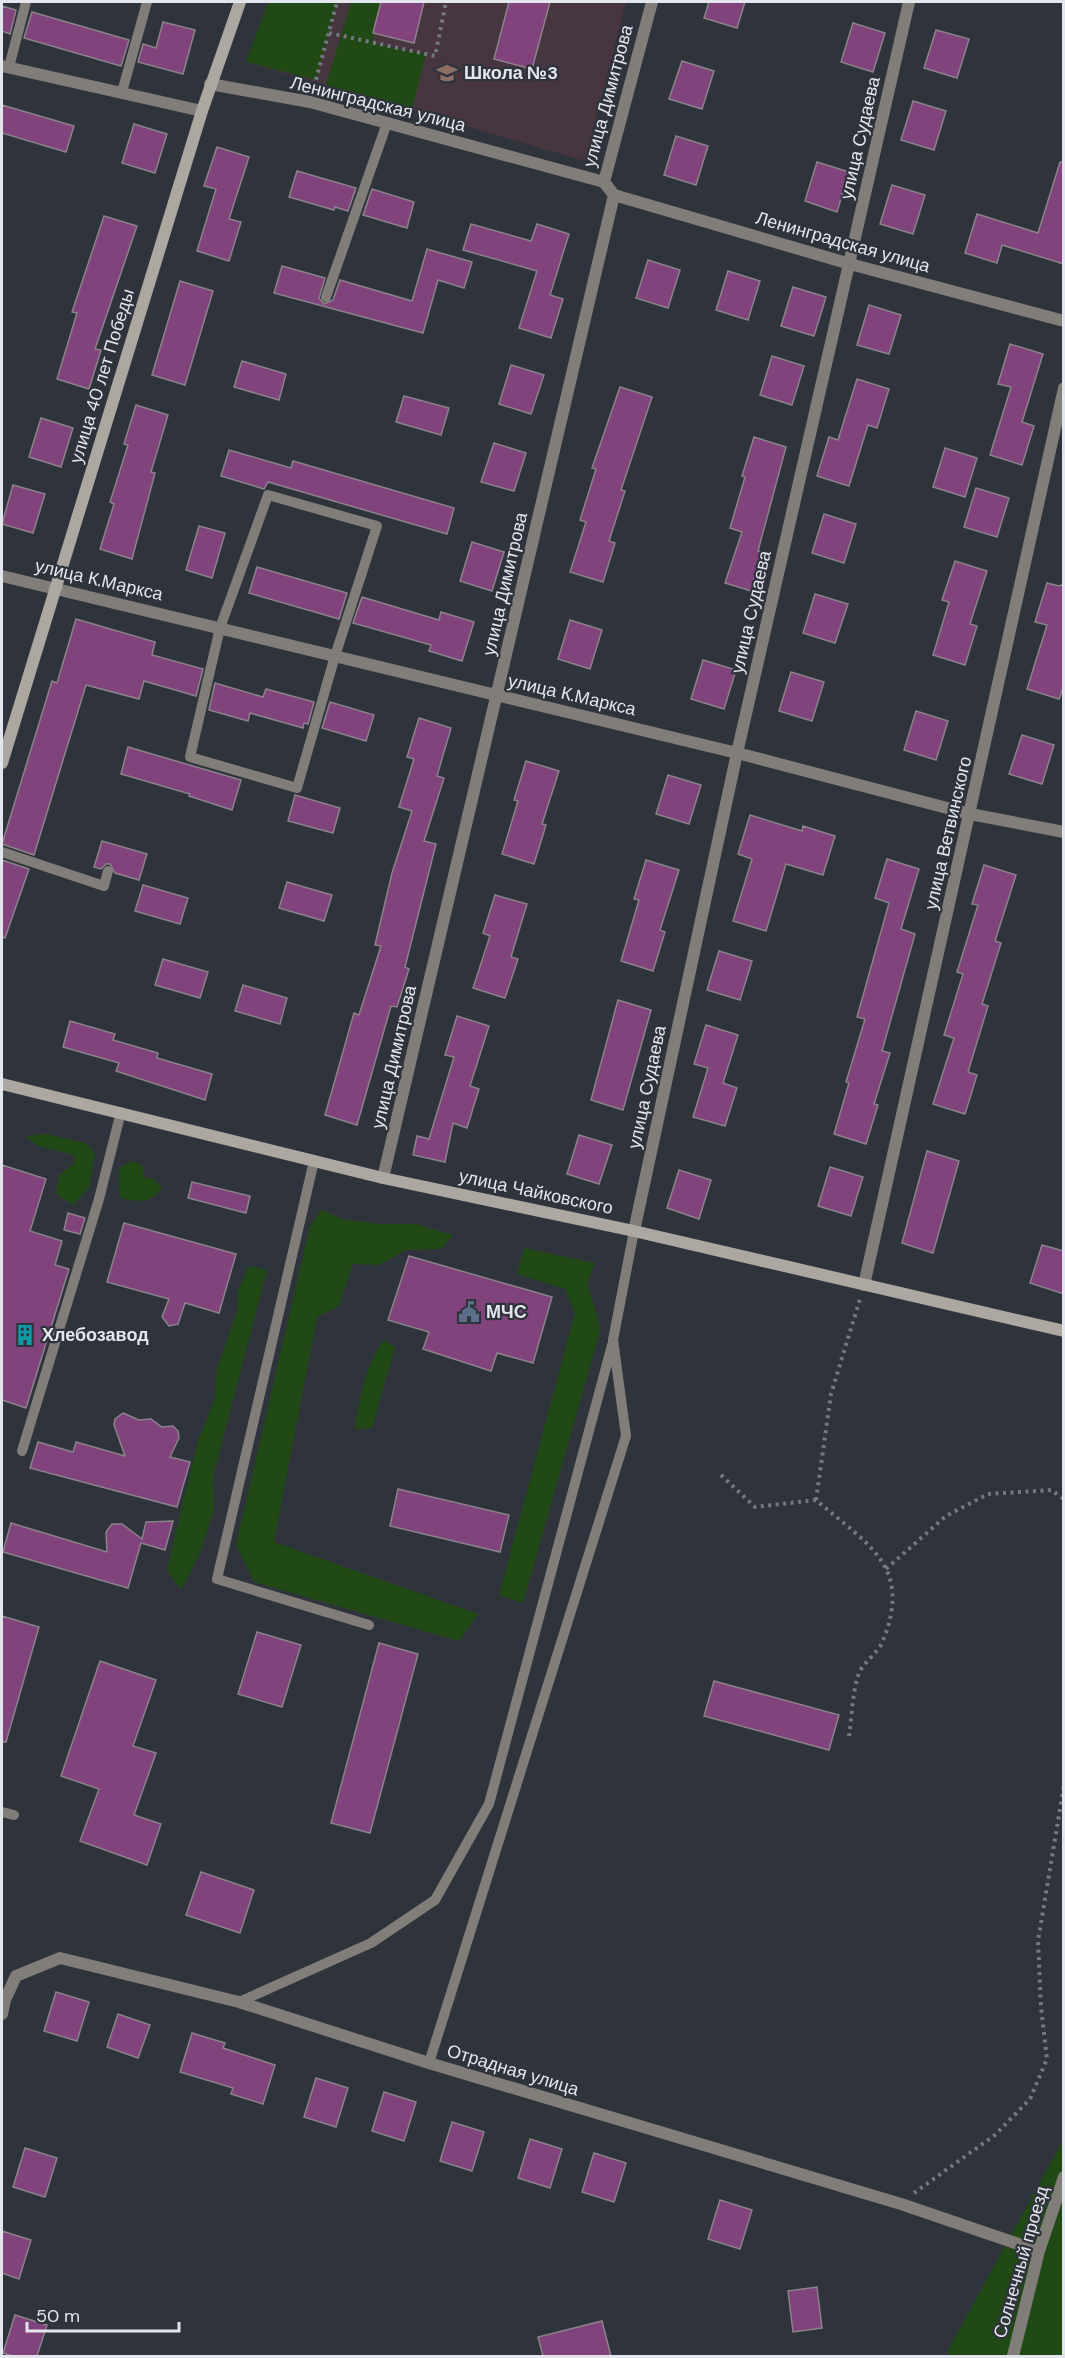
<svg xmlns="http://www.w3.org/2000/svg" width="1065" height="2358" viewBox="0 0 1065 2358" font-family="'DM Sans',sans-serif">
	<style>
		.education { fill: #47353f }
		.green { fill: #214915 }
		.building { fill: #80437c; stroke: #8b828a; stroke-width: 1.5 }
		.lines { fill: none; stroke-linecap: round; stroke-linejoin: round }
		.path { stroke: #74787f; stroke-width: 4; stroke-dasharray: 3 4.5; stroke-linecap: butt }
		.lane { stroke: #817d79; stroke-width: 10 }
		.street { stroke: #817d79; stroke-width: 12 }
		.secondary { stroke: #aca7a1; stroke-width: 12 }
		.labels { text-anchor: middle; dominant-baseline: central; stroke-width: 4.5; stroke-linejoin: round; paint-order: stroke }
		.poi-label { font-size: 18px; font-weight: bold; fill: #e3e6ec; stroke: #2f343c; text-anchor: start }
		.street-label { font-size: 18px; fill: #e3e6ec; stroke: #2f343c }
	</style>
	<rect width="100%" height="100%" fill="#2f343c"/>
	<path class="education" d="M268,2H626L585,161L246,62Z"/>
	<path class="green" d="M268,2H337L316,80L246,62Z
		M351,2H381L372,43L426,54L412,110L326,85Z
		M46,1134L85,1143L95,1153L89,1188L73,1205L56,1194L59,1175L74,1164V1155L38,1146L25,1136Z
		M131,1161L143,1166V1177L154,1179L162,1189C148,1204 138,1202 120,1198L119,1168Z
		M322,1210L342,1219L380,1224H416L453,1235L441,1249L406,1250L379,1265L353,1264L339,1306L317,1317L274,1542L478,1614L459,1641L254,1582L236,1545L310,1226Z
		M524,1248L595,1263L587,1284L601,1328L523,1603L499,1595L575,1313L565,1289L517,1274Z
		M249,1266L267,1270L213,1477L214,1511L199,1555L181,1590L167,1570L198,1441L215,1398L217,1368L237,1312L238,1291Z
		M384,1340L395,1347L372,1428L355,1429C359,1401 366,1362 384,1340Z
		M1063,2140V2356H948L947,2352Z"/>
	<path class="building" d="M381,2H424L414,43L373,33Z
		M509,2H550L532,69L494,59Z
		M709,2H745L737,28L704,18Z
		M2,6L16,10L10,34L2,31Z
		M32,12L129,40L121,66L24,38Z
		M163,22L195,30L183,74L138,62L143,44L156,48Z
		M853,23L885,33L873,72L841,62Z
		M936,30L969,39L957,78L924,68Z
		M682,61L714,71L702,109L669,99Z
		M913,101L946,111L934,150L901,140Z
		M2,105L74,126L66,152L2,133Z
		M134,124L167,134L155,173L122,163Z
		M676,136L708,146L696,185L664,175Z
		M217,147L249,157L229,219L241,222L229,261L197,251L216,189L204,186Z
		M817,162L849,172L837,212L805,201Z
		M1060,162H1064V264L1002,245L997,263L965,253L977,214L1038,233Z
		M297,171L356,188L348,211L335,207L334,210L289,197Z
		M892,185L925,195L913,234L880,224Z
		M372,189L414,202L407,228L363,215Z
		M104,216L137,226L95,349L101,350L89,389L57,379L77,313L72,312Z
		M471,224L531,241L537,224L569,234L550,295L563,299L551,338L519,328L537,271L463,250Z
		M427,249L472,262L464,288L438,280L423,333L274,293L282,266L325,278L319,298L324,304L333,300L340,280L412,301Z
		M648,260L680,270L668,308L636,298Z
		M728,271L760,281L748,320L716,310Z
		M180,281L213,291L185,385L152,375Z
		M793,287L826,297L814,336L781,326Z
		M869,305L901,315L889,354L857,345Z
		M1010,344L1043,354L1022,422L1034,426L1022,465L990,455L1011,387L998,384Z
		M772,356L804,366L792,405L760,395Z
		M242,361L286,374L279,400L234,387Z
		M511,365L544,375L531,414L499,404Z
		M857,379L889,389L877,428L868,425L849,486L817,476L829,437L838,440Z
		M620,387L652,397L621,490L625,491L609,541L615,543L603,582L570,572L586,522L580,520L596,469L592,468Z
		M404,396L449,408L441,435L396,422Z
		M136,405L168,415L151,472L155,473L132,559L100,549L114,504L110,502L128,445L124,444Z
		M41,418L73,428L61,467L29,457Z
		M754,437L786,447L758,551L770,554L758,593L725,583L742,532L730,528L745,477L742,476Z
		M494,443L526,453L514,491L481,482Z
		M945,448L977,458L965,497L933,487Z
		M229,450L291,468L293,461L454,508L447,534L268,482L264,489L221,476Z
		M13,485L45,494L33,533L2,524Z
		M976,488L1009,498L997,537L964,527Z
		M824,514L856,524L844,563L812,553Z
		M199,526L225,533L212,578L186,570Z
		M472,542L504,552L492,591L460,581Z
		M955,561L987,571L970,624L977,626L965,665L933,655L949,602L942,600Z
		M257,567L347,593L339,619L249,593Z
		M1047,583L1059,586L1064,584V685L1059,699L1027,689L1047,625L1035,622Z
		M815,594L848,604L835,643L803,633Z
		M362,597L439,620L441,612L474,622L462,661L429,651L431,645L353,623Z
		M76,619L155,642L152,655L203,669L196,696L144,681L139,699L86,685L34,855L2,844L52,681L57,683Z
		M570,620L602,630L590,669L558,659Z
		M703,660L736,670L724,709L691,699Z
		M791,672L824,682L812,721L779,711Z
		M215,683L263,697L266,689L314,702L308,724L304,723L303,728L250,713L248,721L209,710Z
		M330,702L374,715L366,741L322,728Z
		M916,711L948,721L936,760L904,750Z
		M419,718L451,728L437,776L444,778L424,841L436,844L405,967L409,969L397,1007L391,1006L357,1125L325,1115L354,1013L359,1015L381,946L375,945L392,873L412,811L399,807L414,759L407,757Z
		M1022,735L1054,745L1042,784L1009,774Z
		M128,747L241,780L232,810L189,796L190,794L121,774Z
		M526,761L559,771L542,824L546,825L534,864L502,854L518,801L514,800Z
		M668,775L701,785L689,824L656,814Z
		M295,795L340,808L333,833L288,821Z
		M750,815L802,831L803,826L835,836L823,875L786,864L766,931L733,921L752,859L738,854Z
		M102,841L147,854L139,880L115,873L110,864H106L101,869L94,867Z
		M887,859L919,869L901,929L915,934L882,1051L890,1053L874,1104L878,1105L866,1144L834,1134L849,1083L846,1082L865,1019L857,1017L889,903L875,898Z
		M2,860L29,869L5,938L2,937Z
		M646,860L679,870L660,930L665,932L653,971L621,961L639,900L634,899Z
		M984,865L1016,875L995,941L1001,943L982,1004L988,1006L968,1072L977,1075L965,1114L933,1104L954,1038L944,1035L963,974L957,972L978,905L972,904Z
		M287,882L332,895L324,921L279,908Z
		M143,885L188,898L180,924L135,911Z
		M495,895L527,904L511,957L518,959L505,998L473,988L490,936L483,933Z
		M719,951L752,961L740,1000L707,990Z
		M163,959L208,972L200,998L155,985Z
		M243,985L287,998L280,1024L235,1011Z
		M618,1000L651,1010L623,1110L591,1100Z
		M457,1016L489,1026L470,1086L479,1089L467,1128L453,1123L445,1162L413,1155L417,1136L429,1139L454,1057L445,1055Z
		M70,1021L115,1034L113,1040L158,1053L157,1058L212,1074L205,1100L116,1071L119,1063L63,1047Z
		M706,1025L738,1035L723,1083L737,1088L725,1126L693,1117L708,1068L694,1064Z
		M579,1135L612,1145L599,1184L567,1174Z
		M927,1151L959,1161L933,1253L902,1243Z
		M2,1165L46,1179L30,1231L62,1241L55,1265L69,1269L26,1408L2,1400Z
		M830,1167L863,1177L851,1216L818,1206Z
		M679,1170L711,1180L699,1219L667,1208Z
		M192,1182L250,1196L246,1213L188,1198Z
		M68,1213L85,1218L80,1234L64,1230Z
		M124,1223L236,1254L219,1313L185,1303L178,1324L169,1326L162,1317L169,1299L107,1282Z
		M1042,1245L1064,1251V1294L1030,1283Z
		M409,1256L552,1297L533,1363L497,1353L491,1371L423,1349L429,1332L388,1320Z
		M123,1413L139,1420L151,1419L162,1427L173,1426L178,1431L179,1438L170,1457L190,1462L177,1507L30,1468L38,1442L73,1452L76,1442L125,1456L114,1425L115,1419Z
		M398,1489L509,1515L500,1552L390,1526Z
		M173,1521L165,1550L141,1543L128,1588L3,1552L11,1523L107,1552L106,1532L112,1524H122L142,1539L146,1522Z
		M2,1616L39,1627L6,1742H2Z
		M257,1632L301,1645L282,1707L238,1694Z
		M379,1643L418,1654L370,1833L331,1823Z
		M100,1661L156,1680L133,1746L156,1753L134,1815L161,1824L147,1865L80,1841L99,1789L61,1776Z
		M714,1681L839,1715L829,1750L704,1716Z
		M201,1872L254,1890L240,1933L186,1915Z
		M56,1992L89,2002L77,2041L44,2031Z
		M118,2014L150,2025L138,2058L107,2047Z
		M192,2033L225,2043L223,2048L275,2065L263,2104L231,2094L233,2088L180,2072Z
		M316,2078L348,2088L336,2127L304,2117Z
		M384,2092L416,2102L404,2141L372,2131Z
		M452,2122L484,2132L472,2171L440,2161Z
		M530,2139L562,2149L550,2188L518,2178Z
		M25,2148L57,2158L45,2197L13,2187Z
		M594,2153L626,2163L614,2202L582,2192Z
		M720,2200L752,2210L740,2249L708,2239Z
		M2,2231L31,2240L19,2279L2,2273Z
		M817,2287L822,2328L793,2332L788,2291Z
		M15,2315L47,2325L37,2356H13L3,2353Z
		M602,2321L611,2356H543L538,2337Z"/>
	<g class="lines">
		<path class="path" d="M329,33L435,56L446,2
			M314,87L337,2
			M721,1475L755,1507L816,1500C868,1545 914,1566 882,1643C876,1655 861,1664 858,1676C852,1695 852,1717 849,1736
			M816,1500L831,1394L860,1299
			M886,1569L946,1516L988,1494L1051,1490L1064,1499
			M914,2193L995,2135L1030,2099L1047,2059L1041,2007L1038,1941L1064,1785"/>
		<path class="lane" d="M9,67L26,2
			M122,92L147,2
			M326,297L387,123
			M268,495L377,526L335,656L297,788L190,757L220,628Z
			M2,852L104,886L108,871
			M314,1161L217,1579L369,1625
			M22,1451L99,1199L121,1112
			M2,1812L14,1815
			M239,2002L371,1943L435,1900L489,1804L612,1345
			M429,2063L626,1436L613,1340L634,1231"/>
		<path class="street" d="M2,66L202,111
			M210,84L310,102L604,182
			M614,195L850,264L1064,321
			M2,576L737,753L970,814L1064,832
			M383,1178L614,195L604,182L652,2
			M634,1231L737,753L909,2
			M864,1285L1064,388
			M2,2014L5,2000L16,1976L60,1958L239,2002L429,2063L901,2204L1039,2251
			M1013,2356L1039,2251L1064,2177"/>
		<path class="secondary" d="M2,763L202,111L240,2
			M2,1084L383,1178L634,1231L1064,1331"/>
	</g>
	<defs>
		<symbol id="school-bare" viewBox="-9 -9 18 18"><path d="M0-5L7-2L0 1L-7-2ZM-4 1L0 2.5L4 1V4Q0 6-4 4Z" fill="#8d6e63" stroke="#2f343c" stroke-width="2.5" paint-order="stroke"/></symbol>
		<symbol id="civic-bare" viewBox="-9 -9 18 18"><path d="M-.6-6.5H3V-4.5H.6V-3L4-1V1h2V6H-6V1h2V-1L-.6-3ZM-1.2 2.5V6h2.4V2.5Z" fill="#5c6f8a" stroke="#2f343c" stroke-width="2.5" paint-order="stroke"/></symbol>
		<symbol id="building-bare" viewBox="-9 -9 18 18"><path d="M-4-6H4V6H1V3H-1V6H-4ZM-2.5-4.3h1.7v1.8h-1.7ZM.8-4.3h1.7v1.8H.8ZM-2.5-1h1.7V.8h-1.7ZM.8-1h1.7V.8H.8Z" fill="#0f9aa8" stroke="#2f343c" stroke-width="2.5" paint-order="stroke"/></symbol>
	</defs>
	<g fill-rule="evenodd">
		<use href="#school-bare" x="432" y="58" width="30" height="30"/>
		<use href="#civic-bare" x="454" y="1297" width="30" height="30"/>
		<use href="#building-bare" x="10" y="1320" width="30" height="30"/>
	</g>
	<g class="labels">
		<g class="poi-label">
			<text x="464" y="73">Школа №3</text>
			<text x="486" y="1312">МЧС</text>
			<text x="42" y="1335">Хлебозавод</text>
		</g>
		<g class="street-label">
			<text transform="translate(608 96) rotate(-75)">улица Димитрова</text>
			<text transform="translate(378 104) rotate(14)">Ленинградская улица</text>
			<text transform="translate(860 138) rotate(-77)">улица Судаева</text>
			<text transform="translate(843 242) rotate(16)">Ленинградская улица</text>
			<text transform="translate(102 376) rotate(-73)">улица 40 лет Победы</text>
			<text transform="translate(99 580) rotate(13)">улица К.Маркса</text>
			<text transform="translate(505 584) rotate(-77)">улица Димитрова</text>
			<text transform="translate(751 612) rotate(-77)">улица Судаева</text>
			<text transform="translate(572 695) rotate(13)">улица К.Маркса</text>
			<text transform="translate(948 833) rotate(-77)">улица Ветвинского</text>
			<text transform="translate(394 1057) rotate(-77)">улица Димитрова</text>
			<text transform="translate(647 1087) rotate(-78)">улица Судаева</text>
			<text transform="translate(536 1192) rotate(12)">улица Чайковского</text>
			<text transform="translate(513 2070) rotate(17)">Отрадная улица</text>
			<text transform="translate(1021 2262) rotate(-74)">Солнечный проезд</text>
		</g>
	</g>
	<rect width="1065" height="2358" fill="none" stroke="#e3e6ec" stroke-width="6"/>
	<path d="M27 2322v9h152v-9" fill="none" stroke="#e3e6ec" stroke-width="3"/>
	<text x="36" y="2322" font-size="18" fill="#e3e6ec" stroke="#2f343c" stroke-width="4.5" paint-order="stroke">50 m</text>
</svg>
